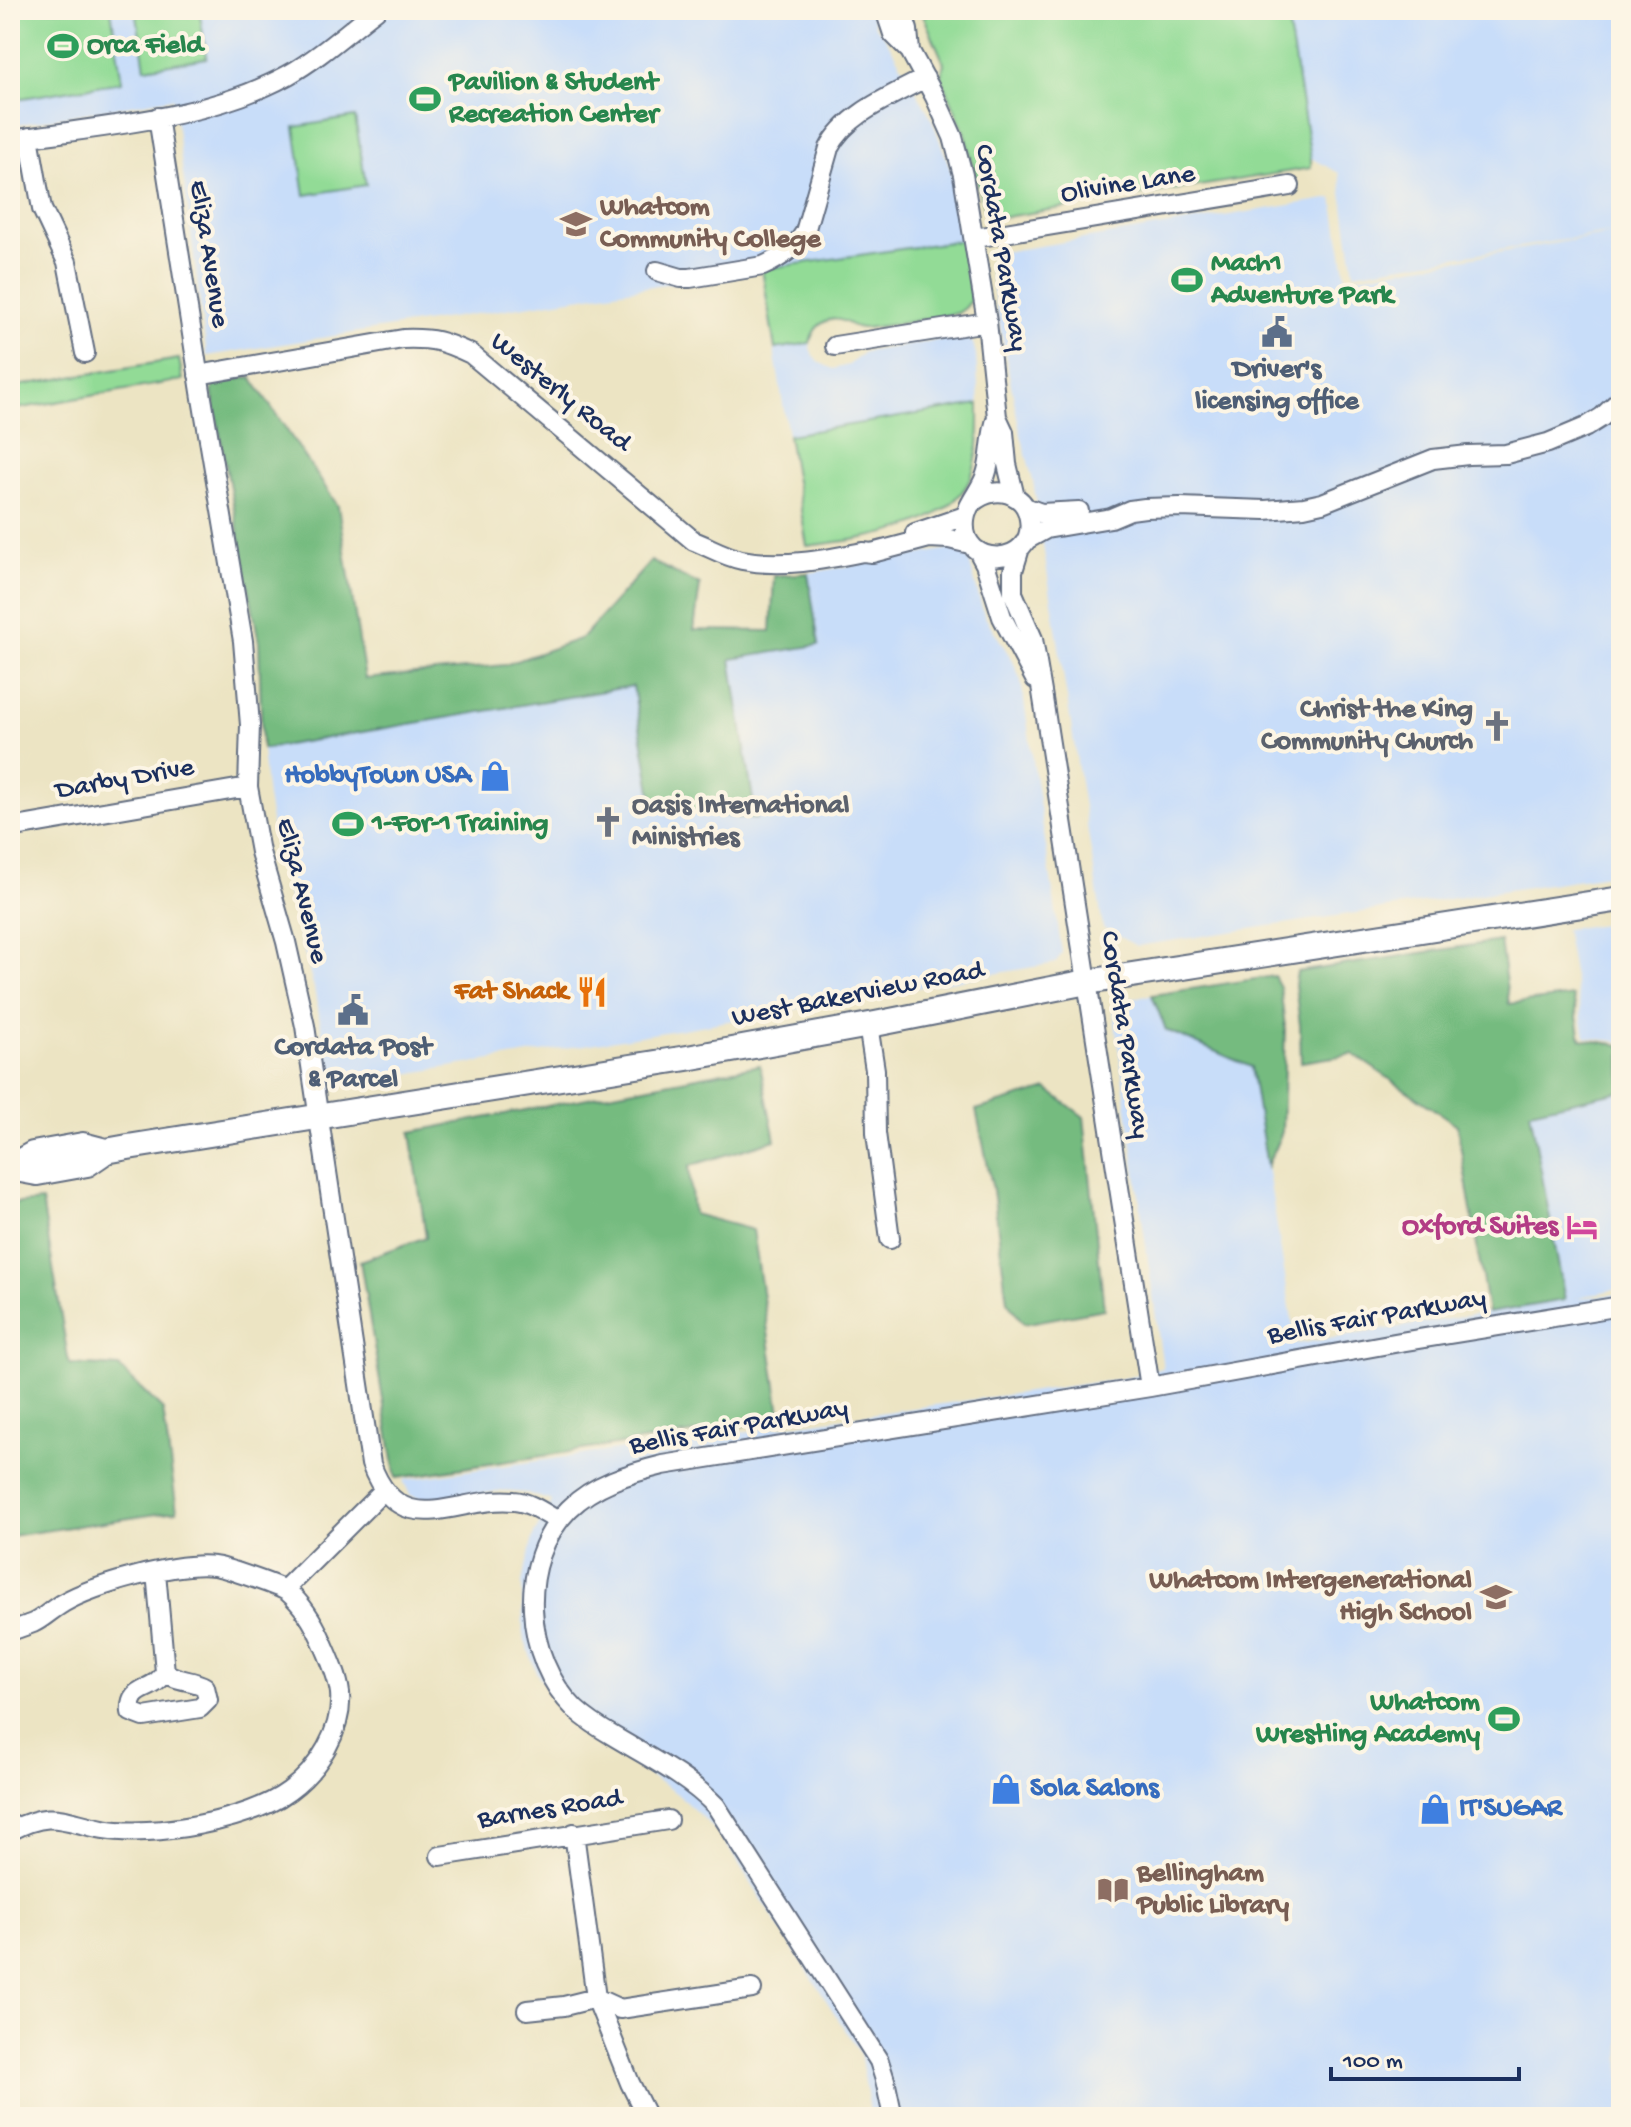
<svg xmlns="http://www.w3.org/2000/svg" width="1631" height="2127" viewBox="0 0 1631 2127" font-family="'Gochi Hand',sans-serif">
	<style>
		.built { fill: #c8ddf9 }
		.green { fill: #92db96; stroke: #56857a; stroke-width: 2 }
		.forest { fill: #75bb7f; stroke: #48756e; stroke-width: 2 }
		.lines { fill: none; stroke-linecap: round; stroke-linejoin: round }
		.minor-casing { stroke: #646e81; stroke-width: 22 }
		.major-casing { stroke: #646e81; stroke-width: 28 }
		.minor { stroke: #fff; stroke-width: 18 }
		.major { stroke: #fff; stroke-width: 24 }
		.labels { text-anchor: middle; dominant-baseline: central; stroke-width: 8; stroke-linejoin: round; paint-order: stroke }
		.leisure-label { font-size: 28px; font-weight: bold; fill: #27864d; stroke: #fcf5e5; text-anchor: start }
		.street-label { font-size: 28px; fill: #1b2f5e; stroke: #fcf5e5 }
		.education-label { font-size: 28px; font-weight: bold; fill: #785e54; stroke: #fcf5e5; text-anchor: start }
		.service-label { font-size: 28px; font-weight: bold; fill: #4e5e75; stroke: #fcf5e5 }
		.worship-label { font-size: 28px; font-weight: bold; fill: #5b616d; stroke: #fcf5e5; text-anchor: end }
		.shop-label { font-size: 28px; font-weight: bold; fill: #366cbe; stroke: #fcf5e5; text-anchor: start }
		.food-label { font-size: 28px; font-weight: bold; fill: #c56008; stroke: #fcf5e5; text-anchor: end }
		.hotel-label { font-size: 28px; font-weight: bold; fill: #b23c85; stroke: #fcf5e5; text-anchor: end }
	</style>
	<rect width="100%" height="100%" fill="#fcf5e5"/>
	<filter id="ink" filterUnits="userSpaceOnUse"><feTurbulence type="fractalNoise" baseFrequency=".0125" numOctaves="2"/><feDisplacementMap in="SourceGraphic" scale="16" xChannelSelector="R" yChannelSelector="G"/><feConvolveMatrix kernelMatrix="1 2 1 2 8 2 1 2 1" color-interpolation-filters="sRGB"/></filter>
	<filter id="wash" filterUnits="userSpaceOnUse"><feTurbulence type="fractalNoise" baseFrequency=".006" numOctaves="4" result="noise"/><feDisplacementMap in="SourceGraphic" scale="32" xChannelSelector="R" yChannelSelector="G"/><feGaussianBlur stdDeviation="1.8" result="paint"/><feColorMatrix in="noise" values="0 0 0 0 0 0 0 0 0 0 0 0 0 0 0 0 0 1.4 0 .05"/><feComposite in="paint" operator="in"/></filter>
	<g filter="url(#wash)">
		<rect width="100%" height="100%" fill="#ece4c3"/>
		<path class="built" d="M10,10H870L875,26L885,37L931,117L951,171L964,240L816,261L826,321L813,332L810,348L813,356L818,362L833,369L849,365L864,352L959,337L968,339L973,343L976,354L979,404L788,435L761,269L207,356L173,98L10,126Z
			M1286,10H1621V231L1354,273L1339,173L1311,158Z
			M1333,198L1346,278L1621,232V873L1137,946L1103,928L1033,481L1019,427L988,263L997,253Z
			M949,549L961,552L969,560L984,615L1013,661L1021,681L1062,953L1056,963L689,1028L338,1085L331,1082L314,988L276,852L267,797L262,749L634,686L654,808L755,819L731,658L818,645L808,573Z
			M1621,922V1042L1585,1037L1565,929Z
			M1152,995L1166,1030L1251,1067L1296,1344L1564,1300L1530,1110L1621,1091V1288L1575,1298L1621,1294V2117H871L860,2053L719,1833L676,1793L581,1731L563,1712L536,1672L523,1635L522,1582L534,1534L552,1501L526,1493L502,1491L426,1501L410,1495L403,1480L1120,1379L1163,1368L1113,1009L1123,999Z"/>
		<path class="green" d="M10,10H111L122,82L10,100Z
			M136,10H199L207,58L145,68Z
			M921,10H1286L1311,158V168L999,218L985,213L964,131L941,76L944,63Z
			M355,117L366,185L305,195L295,127Z
			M964,240L971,301L965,308L958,313C927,318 895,326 864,328C851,329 843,316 829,320C817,324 812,332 810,343L775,349L762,269Z
			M179,359L183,380L10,410V387Z
			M979,404C979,429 980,454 971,477C948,532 857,539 807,546L788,435Z"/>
		<path class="forest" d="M251,377L338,506L365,679L505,665L582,638L651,561L700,585L694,630L771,631L774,576L808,573L819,645L731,659L756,819L654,808L633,686L262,749L259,642L212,392L214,383Z
			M1500,941L1509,1004L1573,996L1581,1039L1621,1045V1091L1530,1111L1565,1300L1488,1313L1457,1125L1353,1054L1301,1062L1300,1025L1295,985L1297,972Z
			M1274,976L1280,987L1285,1027L1282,1132L1267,1166L1251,1067L1166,1030L1152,995Z
			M760,1065L775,1140L689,1166L693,1214L753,1230L781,1420L396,1478L360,1261L426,1237L411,1132Z
			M1047,1089L1084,1117L1104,1309L1024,1324L1007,1301L993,1190L976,1110Z
			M42,1201L69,1364L119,1367L163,1410L177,1511L10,1536V1204Z"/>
	</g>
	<g filter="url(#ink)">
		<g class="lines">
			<defs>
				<path id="minor" d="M885,10L893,34L910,51L935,97L953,137L963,175L987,322L997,417L1004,432L1007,464L1015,497
					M902,10L908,30L910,51
					M158,117L202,398L243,641L250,725L248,787L260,852L286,942L305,1026L371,1464C401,1545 456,1495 514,1501C530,1502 544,1513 558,1521
					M29,137L42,209L67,262L85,353
					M10,140C101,126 206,120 288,75C320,57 347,32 376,10
					M975,238L1290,186
					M657,271L681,278H690L763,266C779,259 796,247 805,232L829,148C847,113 892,96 925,78
					M835,346L987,322
					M198,375L403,339C434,338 443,341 471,354L694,541C709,547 726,557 742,560C782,568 823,560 863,552L872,553L929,538L949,539L970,544
					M972,503C985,492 1002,488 1017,498C1024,503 1028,511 1029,519C1037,567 960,570 965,521C966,503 983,489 987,471C992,453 990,435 997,417
					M1025,507L1041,513L1079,511
					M915,533L965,516
					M1026,540L1046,529L1111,518L1130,510L1145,508L1180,507L1265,510L1304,507L1322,503L1433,459L1468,455L1506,454L1548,443L1586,427L1602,417L1621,399
					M1020,548L1013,571V593L1033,639L1042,692L1150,1387
					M978,551L985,564L1002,617L1035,679
					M10,828L248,787
					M868,1025L875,1070L876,1133L890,1239
					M156,1572L165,1672
					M285,1589L384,1490
					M10,1631C17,1629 25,1626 33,1623C44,1618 52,1609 63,1603C94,1585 179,1561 214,1566C224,1567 282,1587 288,1592C303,1605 314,1623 322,1641C329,1657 338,1676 340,1693C343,1730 318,1770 289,1791C249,1821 152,1838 103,1829C61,1821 53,1809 10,1831
					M165,1672C177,1682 192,1679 205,1687L208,1700L200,1708L144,1717L131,1712C128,1684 154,1693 165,1672Z
					M574,1833L596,1998L630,2083L647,2117
					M440,1856L668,1820
					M527,2010L564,2006L596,1998L620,2009L752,1989
					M893,2117L885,2080L879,2061L716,1806C688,1777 650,1758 615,1737C601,1729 587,1720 575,1709C523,1658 517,1561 569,1509C594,1484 630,1473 663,1465L1150,1387L1400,1342L1621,1306"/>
				<path id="major" d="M10,1167L33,1154L83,1145L106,1151
					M10,1168L37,1173L87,1164L106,1151L128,1147L687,1058L875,1024L1087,982L1621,899"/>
			</defs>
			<use href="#minor" class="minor-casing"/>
			<use href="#major" class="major-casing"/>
			<use href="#minor" class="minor"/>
			<use href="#major" class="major"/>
		</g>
	</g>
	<defs>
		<symbol id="stadium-bare" viewBox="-9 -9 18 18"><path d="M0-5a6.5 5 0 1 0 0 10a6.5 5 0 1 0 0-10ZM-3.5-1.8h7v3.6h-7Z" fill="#2e9e5b" stroke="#fcf5e5" stroke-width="2.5" paint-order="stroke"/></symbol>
		<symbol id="university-bare" viewBox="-9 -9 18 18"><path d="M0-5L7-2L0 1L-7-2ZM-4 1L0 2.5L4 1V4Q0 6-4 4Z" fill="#8d6e63" stroke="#fcf5e5" stroke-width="2.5" paint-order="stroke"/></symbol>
		<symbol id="civic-bare" viewBox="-9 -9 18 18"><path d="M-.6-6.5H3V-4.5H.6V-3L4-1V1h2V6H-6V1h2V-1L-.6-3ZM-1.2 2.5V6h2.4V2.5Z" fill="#5c6f8a" stroke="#fcf5e5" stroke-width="2.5" paint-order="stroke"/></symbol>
		<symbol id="church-bare" viewBox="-9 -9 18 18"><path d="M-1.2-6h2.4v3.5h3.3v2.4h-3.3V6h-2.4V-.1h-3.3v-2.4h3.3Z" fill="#6b7280" stroke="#fcf5e5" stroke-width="2.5" paint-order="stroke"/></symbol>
		<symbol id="shop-bare" viewBox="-9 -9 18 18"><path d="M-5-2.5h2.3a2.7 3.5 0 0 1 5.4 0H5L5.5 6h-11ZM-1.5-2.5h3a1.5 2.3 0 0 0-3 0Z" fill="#3f7fe0" stroke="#fcf5e5" stroke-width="2.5" paint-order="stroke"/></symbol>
		<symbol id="restaurant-bare" viewBox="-9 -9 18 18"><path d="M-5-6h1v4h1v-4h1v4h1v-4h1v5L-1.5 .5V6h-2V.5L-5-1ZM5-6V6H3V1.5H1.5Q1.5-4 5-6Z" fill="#e8710a" stroke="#fcf5e5" stroke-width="2.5" paint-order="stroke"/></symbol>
		<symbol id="hotel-bare" viewBox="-9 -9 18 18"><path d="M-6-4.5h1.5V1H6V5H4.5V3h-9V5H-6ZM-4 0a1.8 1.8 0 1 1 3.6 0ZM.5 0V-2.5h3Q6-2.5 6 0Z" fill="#d1479c" stroke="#fcf5e5" stroke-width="2.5" paint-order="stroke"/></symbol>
		<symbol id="school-bare" viewBox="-9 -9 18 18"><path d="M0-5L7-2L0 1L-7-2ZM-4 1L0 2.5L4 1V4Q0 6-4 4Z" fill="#8d6e63" stroke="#fcf5e5" stroke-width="2.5" paint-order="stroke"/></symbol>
		<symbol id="library-bare" viewBox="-9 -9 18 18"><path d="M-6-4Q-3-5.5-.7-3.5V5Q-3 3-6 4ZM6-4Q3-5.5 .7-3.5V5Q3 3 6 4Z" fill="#8d6e63" stroke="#fcf5e5" stroke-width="2.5" paint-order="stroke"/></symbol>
	</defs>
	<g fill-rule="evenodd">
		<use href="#stadium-bare" x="41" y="24" width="44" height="44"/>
		<use href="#stadium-bare" x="403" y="77" width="44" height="44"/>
		<use href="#university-bare" x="554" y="202" width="44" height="44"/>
		<use href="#stadium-bare" x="1165" y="258" width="44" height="44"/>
		<use href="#civic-bare" x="1255" y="310" width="44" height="44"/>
		<use href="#church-bare" x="1475" y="704" width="44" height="44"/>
		<use href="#shop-bare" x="473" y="754" width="44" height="44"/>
		<use href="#church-bare" x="586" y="800" width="44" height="44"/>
		<use href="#stadium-bare" x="326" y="802" width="44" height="44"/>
		<use href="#restaurant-bare" x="570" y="970" width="44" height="44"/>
		<use href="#civic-bare" x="331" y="988" width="44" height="44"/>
		<use href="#hotel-bare" x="1560" y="1205" width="44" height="44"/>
		<use href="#school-bare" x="1474" y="1575" width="44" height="44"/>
		<use href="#stadium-bare" x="1482" y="1697" width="44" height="44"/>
		<use href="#shop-bare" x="984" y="1767" width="44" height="44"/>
		<use href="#shop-bare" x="1413" y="1787" width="44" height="44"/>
		<use href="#library-bare" x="1091" y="1868" width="44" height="44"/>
	</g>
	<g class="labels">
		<g class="leisure-label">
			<text x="87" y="46">Orca Field</text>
			<text x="449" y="83">Pavilion &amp; Student<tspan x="449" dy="32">Recreation Center</tspan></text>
			<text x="1211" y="264">Mach1<tspan x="1211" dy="32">Adventure Park</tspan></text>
			<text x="372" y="824">1-For-1 Training</text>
			<text x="1480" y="1703" text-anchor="end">Whatcom<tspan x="1480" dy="32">Wrestling Academy</tspan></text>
		</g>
		<g class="street-label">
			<text transform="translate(1128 185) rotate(-9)">Olivine Lane</text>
			<text transform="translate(1000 248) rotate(80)">Cordata Parkway</text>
			<text transform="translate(208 254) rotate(81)">Eliza Avenue</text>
			<text transform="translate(560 393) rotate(39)">Westerly Road</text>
			<text transform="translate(125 780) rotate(-10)">Darby Drive</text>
			<text transform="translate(301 891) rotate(76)">Eliza Avenue</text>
			<text transform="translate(858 995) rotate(-11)">West Bakerview Road</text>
			<text transform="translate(1124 1035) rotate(81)">Cordata Parkway</text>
			<text transform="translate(1377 1318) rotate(-10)">Bellis Fair Parkway</text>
			<text transform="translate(739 1428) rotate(-10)">Bellis Fair Parkway</text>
			<text transform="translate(550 1810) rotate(-9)">Barnes Road</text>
		</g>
		<g class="education-label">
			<text x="600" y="208">Whatcom<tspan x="600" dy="32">Community College</tspan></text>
			<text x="1472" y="1581" text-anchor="end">Whatcom Intergenerational<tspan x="1472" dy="32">High School</tspan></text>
			<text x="1137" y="1874">Bellingham<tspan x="1137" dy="32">Public Library</tspan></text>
		</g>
		<g class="service-label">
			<text x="1277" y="370">Driver's<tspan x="1277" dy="32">licensing office</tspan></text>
			<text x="353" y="1048">Cordata Post<tspan x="353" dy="32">&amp; Parcel</tspan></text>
		</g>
		<g class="worship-label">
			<text x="1473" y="710">Christ the King<tspan x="1473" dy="32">Community Church</tspan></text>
			<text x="632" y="806" text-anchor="start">Oasis International<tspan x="632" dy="32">Ministries</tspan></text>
		</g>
		<g class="shop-label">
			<text x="471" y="776" text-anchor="end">HobbyTown USA</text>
			<text x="1030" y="1789">Sola Salons</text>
			<text x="1459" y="1809">IT'SUGAR</text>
		</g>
		<g class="food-label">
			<text x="568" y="992">Fat Shack</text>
		</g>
		<g class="hotel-label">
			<text x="1558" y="1227">Oxford Suites</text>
		</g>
	</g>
	<rect width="1631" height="2127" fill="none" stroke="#fcf5e5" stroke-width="40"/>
	<path d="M1331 2067v12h188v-12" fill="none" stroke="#1b2f5e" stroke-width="4"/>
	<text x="1343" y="2067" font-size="24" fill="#1b2f5e" stroke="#fcf5e5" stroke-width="6" paint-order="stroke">100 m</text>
</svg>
